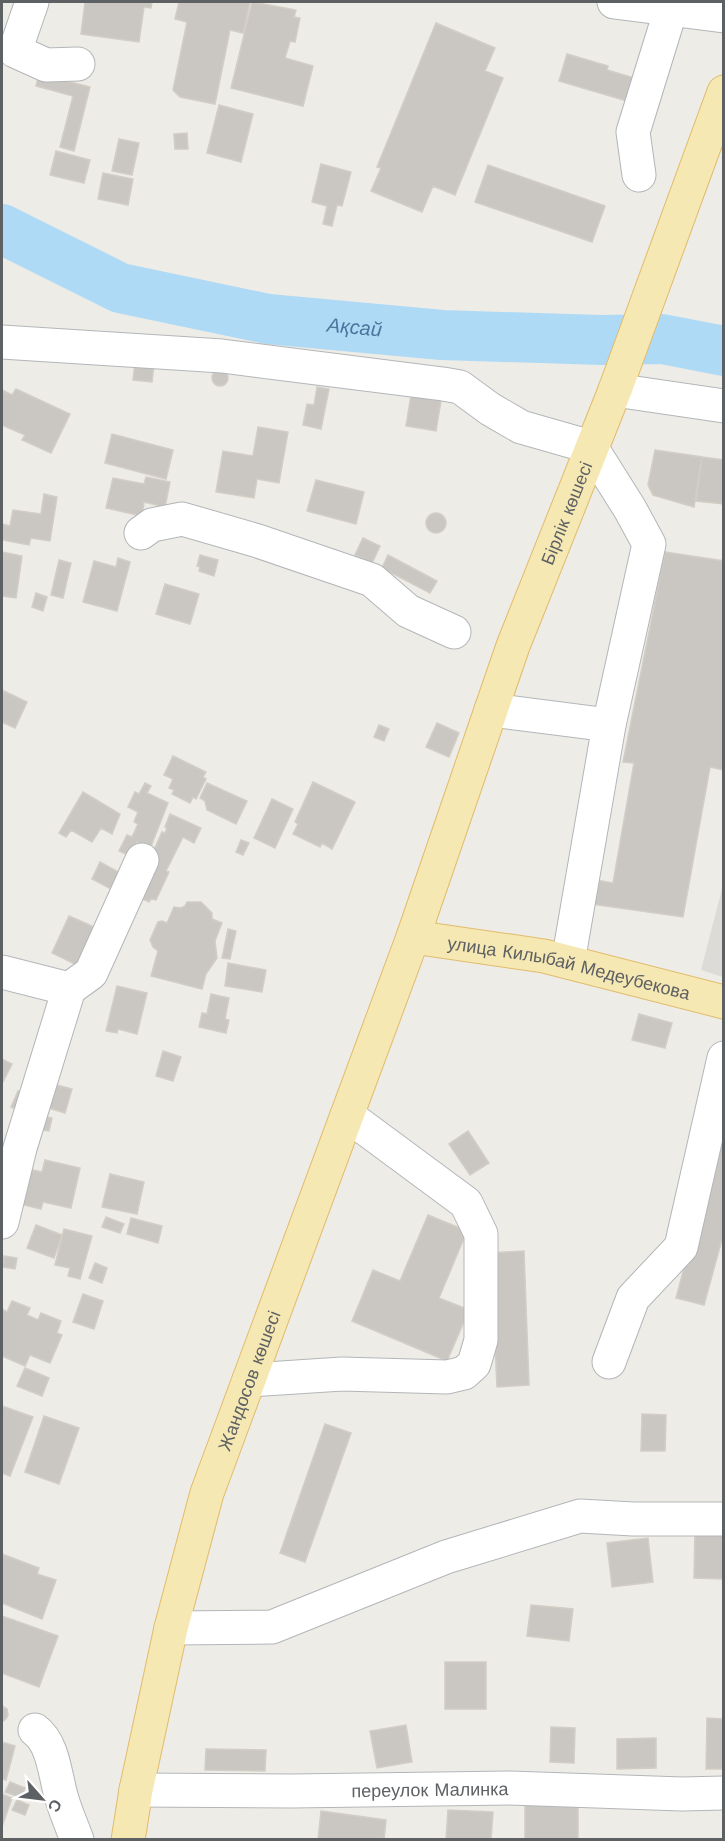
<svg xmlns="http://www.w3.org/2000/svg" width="725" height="1841" viewBox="0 0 725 1841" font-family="'Work Sans',sans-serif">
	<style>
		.industrial { fill: #dddbd8 }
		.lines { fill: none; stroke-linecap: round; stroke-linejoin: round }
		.river { stroke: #afdaf5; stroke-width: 50 }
		.building { fill: #cac7c2; stroke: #d2cdc5; stroke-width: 1.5 }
		.minor-casing { stroke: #b3b6b9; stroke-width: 35 }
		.major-casing { stroke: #e1bb6c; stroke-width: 35 }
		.minor { stroke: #fff; stroke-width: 33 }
		.major { stroke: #f6e8b3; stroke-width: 33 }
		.labels { text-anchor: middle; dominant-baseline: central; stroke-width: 4.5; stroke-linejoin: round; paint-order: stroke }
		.street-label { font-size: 18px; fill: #5e6164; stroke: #fff }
		.water-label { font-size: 20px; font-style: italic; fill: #4a769d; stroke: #fff }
	</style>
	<rect width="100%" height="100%" fill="#eeece6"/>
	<path class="industrial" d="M723,885V977L701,970Z"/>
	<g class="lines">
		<path class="river" id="s1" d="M2,229L120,288L268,319L442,335L601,340L662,339L724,351"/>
	</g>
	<path class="building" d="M85,2H152L151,8L144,7L139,42L81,34Z
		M179,2H250L243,33L230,30L215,104L180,97L173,90L187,22L175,19Z
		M252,2L296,10L294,17L300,18L295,42L290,41L285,58L313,66L303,106L231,88Z
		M436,23L495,48L485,71L503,78L455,195L433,186L422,212L371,191L381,168L377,167Z
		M567,54L608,66L607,70L651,83L644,106L559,81Z
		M39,74L90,87L74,151L60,147L73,96L36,86Z
		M219,105L253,114L241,162L207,153Z
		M187,133L188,149H175L174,134Z
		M119,139L139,143L132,175L112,171Z
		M56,151L90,160L84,183L50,175Z
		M321,164L351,172L342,206L337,205L332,226L323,224L327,206L312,202Z
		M488,165L605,206L592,242L475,202Z
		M103,173L133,179L128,205L98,199Z
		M135,363L154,365L152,382L133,380Z
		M212 378a8 8 0 1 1 16 0a8 8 0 1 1-16 0Z
		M317,387L329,389L321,429L303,425L307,404L314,405Z
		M16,389L70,414L51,453L22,440L25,435L2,425V390L12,395Z
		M411,395L441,401L436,431L406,426Z
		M258,427L288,432L279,483L257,479L254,498L216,492L223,451L253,456Z
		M112,434L173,450L166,479L105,463Z
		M655,450L702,457L694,507L653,495L648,485Z
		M702,457L724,460V504L696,501Z
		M146,477L170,482L165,507L144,502L142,516L106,508L113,478L144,484Z
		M316,480L364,492L356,524L307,511Z
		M44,494L57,497L50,541L31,538L29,545L2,540V524L10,526L13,510L41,514Z
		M426 523a10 10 0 1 1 20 0a10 10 0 1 1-20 0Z
		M363,538L380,546L372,563L355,555Z
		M2,552L22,556L16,598L2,596Z
		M665,552L724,561V770L710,767L683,917L592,904L596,880L613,883L634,763L623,762Z
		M200,555L218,560L214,576L199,571L200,567L197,566Z
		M388,555L437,581L430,593L382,568Z
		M118,558L130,562L117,611L83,602L94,561L116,567Z
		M59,560L71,563L63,598L51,595Z
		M165,584L199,594L190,624L156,614Z
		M36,593L47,597L43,611L32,607Z
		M4,691L27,702L15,728L2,722V697Z
		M437,723L459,733L449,757L426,747Z
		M379,725L389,729L384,741L374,737Z
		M173,756L206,772L203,777L206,779L196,799L193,797L190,803L172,794L174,790L169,788L173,779L164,775Z
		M313,782L355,802L332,849L322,843L320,847L293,834L298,824L295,822Z
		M145,783L151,786L147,793L168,803L150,849L137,842L130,856L119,851L127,835L132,837L138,824L134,822L138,812L128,807L135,792L139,794Z
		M207,783L247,801L236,824L207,810L205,801L200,798Z
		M83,792L120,814L112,834L101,828L92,842L71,830L66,837L59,833Z
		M272,799L293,809L275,848L254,838Z
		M170,814L201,828L194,843L183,837L166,871L169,872L156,900L151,899L149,902L134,895L162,832L165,833L167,828L165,827Z
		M241,840L249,843L243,855L236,852Z
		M100,862L122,874L113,890L92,879Z
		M187,902H201L212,913V919L222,923L215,941L217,958L206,974L202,989L151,976L158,951L153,947L150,940L158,922L162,921L167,923L174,907L181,908L185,906Z
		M69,916L96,928L79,966L52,953Z
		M228,929L236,931L230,959L222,958Z
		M228,963L266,970L262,992L225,986Z
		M117,986L147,993L137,1034L118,1029L117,1033L106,1031Z
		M211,994L229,998L225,1019L229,1020L226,1033L199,1027L202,1013L207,1014Z
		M639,1014L672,1023L665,1048L632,1040Z
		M163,1051L181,1057L173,1081L156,1076Z
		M2,1059L12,1064L3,1082H2Z
		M49,1083L72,1089L65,1113L42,1106Z
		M18,1091L29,1096L22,1112L11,1107Z
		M39,1115L52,1118L49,1131L35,1129Z
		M724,1118V1232L704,1305L676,1298Z
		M468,1131L489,1163L470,1175L449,1144Z
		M45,1160L80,1168L71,1208L43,1202L41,1209L20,1204L28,1169L42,1172Z
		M110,1174L144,1182L137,1214L102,1207Z
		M428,1215L467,1231L439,1298L469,1310L447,1361L352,1321L373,1270L400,1281Z
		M106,1217L124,1224L120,1233L102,1227Z
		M131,1218L162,1226L158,1243L127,1234Z
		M36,1225L62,1235L54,1258L27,1248Z
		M64,1229L92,1236L80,1279L68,1276L70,1268L55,1265Z
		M524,1251L529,1385L497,1387L491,1253Z
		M4,1256L17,1258L15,1269L3,1267Z
		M95,1263L107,1268L102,1283L89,1278Z
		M83,1294L103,1301L94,1329L73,1322Z
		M12,1301L30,1308L27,1315L38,1320L41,1313L61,1321L57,1333L62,1335L50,1363L30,1355L25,1366L2,1356V1309L7,1312Z
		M25,1368L49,1378L42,1396L17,1386Z
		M2,1406L33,1417L10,1476L2,1473Z
		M642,1414L666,1415L665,1451H641Z
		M44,1416L79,1428L59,1484L25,1472Z
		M325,1424L351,1433L305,1562L280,1553Z
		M695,1530H724V1579L694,1578Z
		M648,1538L653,1582L612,1587L607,1543Z
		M2,1554L39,1568L37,1574L56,1580L42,1619L2,1603Z
		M531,1605L573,1609L569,1641L527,1636Z
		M2,1616L58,1636L39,1687L2,1673Z
		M445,1662H486V1709H445Z
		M2,1706L7,1709L8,1715L6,1719L2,1722Z
		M707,1718L724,1719V1769H706Z
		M406,1725L412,1762L377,1768L370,1731Z
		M551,1727L575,1728L574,1763L550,1762Z
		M656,1738V1768L617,1769V1739Z
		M2,1742L15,1746L6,1780L2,1779Z
		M206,1749L266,1750L265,1771L205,1770Z
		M10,1782L25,1788L22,1798L5,1792Z
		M2,1794L12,1798L2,1827Z
		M17,1800L29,1805L25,1815L12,1810Z
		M525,1802H578V1840H525Z
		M448,1810L493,1812L491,1840H446Z
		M321,1811L386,1820L384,1840H318Z"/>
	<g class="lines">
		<defs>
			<g id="minor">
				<path d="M32,2L15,51L46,65L78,64"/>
				<path d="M614,2L724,16"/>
				<path d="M639,175L633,132L671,9"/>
				<path d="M2,342L222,356L443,384L460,387L490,409L521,427L591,447L630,509L649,544L609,725L568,962"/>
				<path d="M615,390L724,406"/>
				<path d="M141,533L152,525L182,519L258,541L372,580L408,611L454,632"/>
				<path d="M491,710L609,725"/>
				<path d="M2,972L69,989"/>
				<path d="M2,1222L20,1148L69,989L91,973L142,860"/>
				<path d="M609,1362L633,1298L681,1247L724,1058"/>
				<path d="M249,1380L342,1374L447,1377L464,1373L474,1364L481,1340V1234L466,1203L347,1115"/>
				<path d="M171,1628L272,1627L446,1557L580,1516L633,1519H724"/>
				<path d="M35,1730C54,1744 55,1777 62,1799C66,1813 72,1826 77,1840"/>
				<path id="s2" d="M136,1790L292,1791L510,1788L682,1794L724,1793"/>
			</g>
			<g id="major">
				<path id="s3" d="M413,937L544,956L724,1002"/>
				<path id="s4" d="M128,1840L136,1790L171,1628L207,1493L413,937L513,646L615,390L724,92"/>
			</g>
		</defs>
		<use href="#minor" class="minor-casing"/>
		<use href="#major" class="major-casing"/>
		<use href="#minor" class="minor"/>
		<use href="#major" class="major"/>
	</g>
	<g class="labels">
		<g class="street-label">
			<text stroke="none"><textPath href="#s4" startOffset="1400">Бірлік көшесі</textPath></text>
			<text stroke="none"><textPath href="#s3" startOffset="159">улица Килыбай Медеубекова</textPath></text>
			<text stroke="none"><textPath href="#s4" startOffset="476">Жандосов көшесі</textPath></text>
			<text stroke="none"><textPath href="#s2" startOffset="294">переулок Малинка</textPath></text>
		</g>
		<g class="water-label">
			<text stroke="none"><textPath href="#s1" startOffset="370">Ақсай</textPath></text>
		</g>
	</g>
	<rect width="725" height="1841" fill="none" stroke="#5e6164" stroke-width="6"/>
	<g transform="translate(42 1799) rotate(118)" stroke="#ffffff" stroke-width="4.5" paint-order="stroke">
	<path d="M0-4.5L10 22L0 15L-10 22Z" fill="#5e6164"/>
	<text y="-9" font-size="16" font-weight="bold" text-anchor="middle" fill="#5e6164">С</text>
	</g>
</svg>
